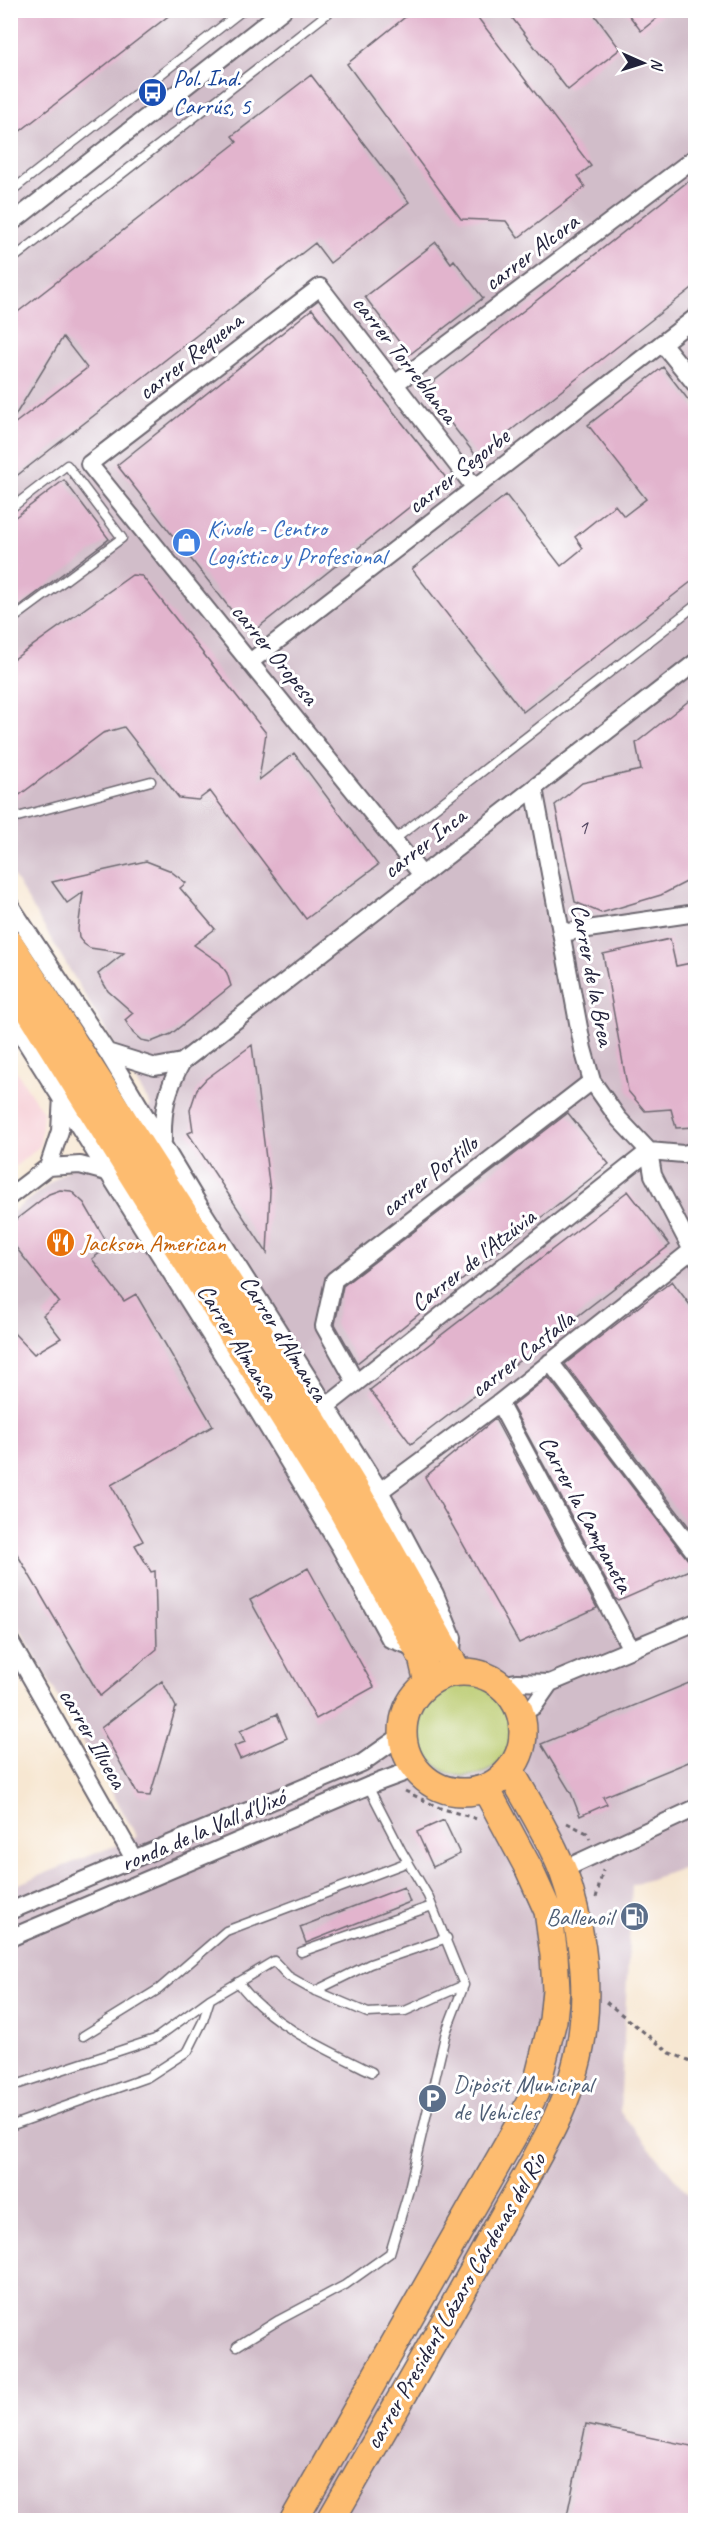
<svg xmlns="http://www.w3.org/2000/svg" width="706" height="2531" viewBox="0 0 706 2531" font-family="Caveat,sans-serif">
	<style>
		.built { fill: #f6cfd6 }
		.industrial { fill: #d1bdc9 }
		.green { fill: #b9ca6d; stroke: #6e7654; stroke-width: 1.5 }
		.building { fill: #e2b4cd }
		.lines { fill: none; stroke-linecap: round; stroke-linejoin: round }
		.lane-casing { stroke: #6d6770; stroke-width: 11 }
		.street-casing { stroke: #6d6770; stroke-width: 20 }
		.primary-casing { stroke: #6d6770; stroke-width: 30 }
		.path { stroke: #6d6770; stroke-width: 3; stroke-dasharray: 4.5 4.5; stroke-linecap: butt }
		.lane { stroke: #fff; stroke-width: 8 }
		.street { stroke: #fff; stroke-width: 16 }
		.primary { stroke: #fdbc70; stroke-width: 27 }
		.labels { text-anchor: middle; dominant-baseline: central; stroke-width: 6; stroke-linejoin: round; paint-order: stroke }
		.number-label { font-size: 21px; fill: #524660 }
		.transit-label { font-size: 24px; fill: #164399; stroke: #fff; text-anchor: start }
		.street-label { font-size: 24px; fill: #22223b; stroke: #fff }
		.shop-label { font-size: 24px; fill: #366cbe; stroke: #fff; text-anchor: start }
		.food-label { font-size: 24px; fill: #c56008; stroke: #fff; text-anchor: start }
		.service-label { font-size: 24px; fill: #4e5e75; stroke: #fff; text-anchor: end }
	</style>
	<rect width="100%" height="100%" fill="#fff"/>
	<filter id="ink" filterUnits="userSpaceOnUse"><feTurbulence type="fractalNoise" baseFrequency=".0167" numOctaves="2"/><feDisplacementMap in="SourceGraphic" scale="12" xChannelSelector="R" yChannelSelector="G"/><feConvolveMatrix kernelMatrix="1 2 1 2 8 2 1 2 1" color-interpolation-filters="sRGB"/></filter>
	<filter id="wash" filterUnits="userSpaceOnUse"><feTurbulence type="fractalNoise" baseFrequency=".008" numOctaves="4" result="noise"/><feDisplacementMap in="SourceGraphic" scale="24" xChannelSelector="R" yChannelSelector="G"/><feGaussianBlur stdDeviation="1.35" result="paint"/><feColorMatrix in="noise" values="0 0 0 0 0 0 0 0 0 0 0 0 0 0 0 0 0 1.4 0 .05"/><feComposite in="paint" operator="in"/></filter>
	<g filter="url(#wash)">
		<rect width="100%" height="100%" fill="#f7e7d2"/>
		<path class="built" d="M10,1062L43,1112L40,1146L11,1170Z"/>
		<path class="industrial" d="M11,11H695L696,1864L632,1885L620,2112L695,2203V2520H11V1887L137,1837L11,1613V1213L151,1106L11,872Z"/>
		<path class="green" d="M419 1729a47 47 0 1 1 94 0a47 47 0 1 1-94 0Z"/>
		<g id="blocks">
			<path class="building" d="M10,10H176L10,139Z
				M414,10H472L591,166L578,176L585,187L518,238L506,221L461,219L347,64Z
				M506,10H591L620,49L568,90Z
				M625,10H667L641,31Z
				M311,75L409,202L330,263L315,243L10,481V427L87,368L63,337L10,424V318L237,142L232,136Z
				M696,175V285L477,457L424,389Z
				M436,242L451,263L454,260L483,298L409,355L365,297Z
				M312,309L446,478L250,634L117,465Z
				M663,367L696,410V578L523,712L412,569L506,495L561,566L583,548L575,537L615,505L624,516L646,499L588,425Z
				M64,480L109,539L10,613V521Z
				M132,575L142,576L266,733L259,780L294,753L378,865L306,919L210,791L198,800L179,798L124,727L103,733L10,802V662Z
				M696,695V877L661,895L601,913L575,902L555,805L582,783L641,770L636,743Z
				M146,861L169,870L186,883L180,888L215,929L194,945L220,963L227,973L231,986L171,1034L151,1042L141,1040L133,1033L125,1020L133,1013L108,991L98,974L124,953L90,948L84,944L79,938L78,929L83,892L67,903L52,882Z
				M670,939L676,966L696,962V1127L676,1128L671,1109L645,1111L628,1091L603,954Z
				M252,1045L270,1191L267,1253L188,1133L193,1131L190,1110L197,1089L206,1079Z
				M568,1113L609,1164L357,1363L335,1324L343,1286Z
				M60,1190L71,1191L84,1203L109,1246L92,1259L124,1301L136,1294L213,1426L111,1485L143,1541L135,1545L151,1572L155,1571L157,1649L100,1696L10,1542V1329L34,1354L61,1338L43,1315L59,1302L10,1240V1224L49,1194Z
				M628,1191L670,1245L411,1444L370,1390Z
				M672,1281L696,1313V1536L565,1364Z
				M548,1377L688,1560L696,1564V1567L619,1601L616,1599L512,1406Z
				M495,1419L597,1608L519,1643L425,1477Z
				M308,1568L374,1687L316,1719L250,1600Z
				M696,1680V1759L603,1797L607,1804L580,1816L571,1793L541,1744Z
				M162,1681L176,1707L150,1796L138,1795L101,1728Z
				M277,1714L287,1738L240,1759L234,1746L245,1742L240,1731Z
				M444,1820L460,1854L433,1867L417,1832Z
				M404,1887L410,1902L306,1943L300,1927Z
				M586,2424L696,2447V2520H566Z"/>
		</g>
	</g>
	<g filter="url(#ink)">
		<use href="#blocks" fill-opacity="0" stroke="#6d6770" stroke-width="1.5"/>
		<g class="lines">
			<defs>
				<path id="lane" d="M10,192L243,10
					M10,261L332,10
					M10,509L67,465L122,538L10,621
					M10,819L151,781
					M394,840L696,605
					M301,1952L432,1906
					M238,1982C270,2025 325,2049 372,2072
					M315,1991L370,1964L447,1938
					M83,2036L159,1989L226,1931L408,1862
					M10,2087L155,2039L210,1999L274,1961L288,1976L309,1988L368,2013L405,2011L464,1985L428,1896L401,1850L368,1786
					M10,2126L148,2077L188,2051L203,2021L210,1999
					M237,2346L279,2320L345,2285L390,2253L408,2193L446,2032L464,1985"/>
				<path id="street" d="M10,224L283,10
					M662,343L696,385
					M395,384L696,157
					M250,662L696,317
					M534,788L583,1049L592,1081L618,1118L649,1151L683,1154L696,1151
					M422,875L89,464L320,287L475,488
					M10,905L107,1052L199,1205L380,1491L435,1594L453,1638L452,1651
					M561,933L696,913
					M10,1017L256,1408L338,1544L390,1639L416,1648
					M107,1052L155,1067L182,1062C167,1089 162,1110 163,1141
					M182,1062L696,662
					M62,1096L60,1131L48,1167L80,1165L110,1173
					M649,1151L653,1175L696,1258
					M10,1196L48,1167
					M550,1362L696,1554
					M356,1383L324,1326L334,1280L592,1081
					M499,1403L631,1649
					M327,1406L649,1151
					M380,1491L499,1403L691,1251
					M10,1641L134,1859
					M501,1685L516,1682L550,1683L696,1622
					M521,1714L534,1706L550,1683
					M562,1870L696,1808
					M10,1911L362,1763L402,1735
					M10,1938L368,1786L414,1769"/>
				<path id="primary" d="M10,944L231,1287L359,1496L458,1672
					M10,979L341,1508L422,1657L428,1683
					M403 1732a60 60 0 1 1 120 0a60 60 0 1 1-120 0Z
					M294,2520L518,2127L535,2092L553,2020L556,1990L554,1955L548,1911L529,1869L486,1789
					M331,2520C388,2421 446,2322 501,2221C535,2159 576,2100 583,2027C589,1977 580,1918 563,1871C551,1840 527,1800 510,1771"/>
			</defs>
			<use href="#lane" class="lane-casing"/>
			<use href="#street" class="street-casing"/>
			<use href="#primary" class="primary-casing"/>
			<path class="path" d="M405,1791L440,1808L477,1819
				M567,1823L587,1833L590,1839
				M596,1898L603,1870
				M606,2002L670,2053L696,2063"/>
			<use href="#lane" class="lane"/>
			<use href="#street" class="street"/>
			<use href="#primary" class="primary"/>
		</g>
	</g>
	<defs>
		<symbol id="bus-disc" viewBox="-11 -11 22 22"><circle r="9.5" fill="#1a4fb4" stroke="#fff"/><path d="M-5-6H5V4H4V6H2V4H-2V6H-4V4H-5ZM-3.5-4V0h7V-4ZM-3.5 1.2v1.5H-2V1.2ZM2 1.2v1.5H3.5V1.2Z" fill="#fff"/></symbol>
		<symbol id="shop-disc" viewBox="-11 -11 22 22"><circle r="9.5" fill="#3f7fe0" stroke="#fff"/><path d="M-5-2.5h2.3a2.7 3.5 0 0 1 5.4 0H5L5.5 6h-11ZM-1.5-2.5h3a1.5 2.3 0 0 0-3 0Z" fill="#fff"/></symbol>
		<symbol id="restaurant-disc" viewBox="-11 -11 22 22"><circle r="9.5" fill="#e8710a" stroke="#fff"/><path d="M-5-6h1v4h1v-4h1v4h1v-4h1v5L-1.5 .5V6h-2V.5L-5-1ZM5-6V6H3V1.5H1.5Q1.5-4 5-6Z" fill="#fff"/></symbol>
		<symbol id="fuel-disc" viewBox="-11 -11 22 22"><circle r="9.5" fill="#5c6f8a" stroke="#fff"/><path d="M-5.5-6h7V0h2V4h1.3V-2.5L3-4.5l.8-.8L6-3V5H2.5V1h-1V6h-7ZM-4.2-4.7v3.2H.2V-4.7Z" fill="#fff"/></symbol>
		<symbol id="parking-disc" viewBox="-11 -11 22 22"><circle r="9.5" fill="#5c6f8a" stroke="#fff"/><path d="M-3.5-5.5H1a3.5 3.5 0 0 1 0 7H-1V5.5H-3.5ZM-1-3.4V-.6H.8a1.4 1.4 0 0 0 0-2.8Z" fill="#fff"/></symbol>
	</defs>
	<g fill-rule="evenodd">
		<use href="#bus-disc" x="136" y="76" width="33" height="33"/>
		<use href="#shop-disc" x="170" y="526" width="33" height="33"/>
		<use href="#restaurant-disc" x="44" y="1226" width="33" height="33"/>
		<use href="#fuel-disc" x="618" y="1900" width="33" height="33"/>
		<use href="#parking-disc" x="416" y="2082" width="33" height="33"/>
	</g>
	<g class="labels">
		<g class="number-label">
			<text x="583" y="827">1</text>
		</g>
		<g class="transit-label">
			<text x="173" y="78">Pol. Ind.<tspan x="173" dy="28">Carrús, 5</tspan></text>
		</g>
		<g class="street-label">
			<text transform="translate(531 252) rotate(-37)">carrer Alcora</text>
			<text transform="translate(190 356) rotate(-38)">carrer Requena</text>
			<text transform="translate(405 359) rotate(52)">carrer Torreblanca</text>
			<text transform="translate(458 471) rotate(-38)">carrer Segorbe</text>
			<text transform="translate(275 654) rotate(51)">carrer Oropesa</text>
			<text transform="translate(424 843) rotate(-38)">carrer Inca</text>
			<text transform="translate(593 975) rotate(79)">Carrer de la Brea</text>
			<text transform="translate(429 1176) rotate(-38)">carrer Portillo</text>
			<text transform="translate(473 1260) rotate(-38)">Carrer de l'Atzúvia</text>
			<text transform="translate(284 1338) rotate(58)">Carrer d'Almansa</text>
			<text transform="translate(238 1342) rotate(58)">Carrer Almansa</text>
			<text transform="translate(522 1354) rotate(-38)">carrer Castalla</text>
			<text transform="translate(586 1514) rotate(62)">Carrer la Campaneta</text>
			<text transform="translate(93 1738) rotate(60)">carrer Illueca</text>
			<text transform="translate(203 1830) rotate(-23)">ronda de la Vall d'Uixó</text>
			<text transform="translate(455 2301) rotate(-60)">carrer President Lázaro Cárdenas del Río</text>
		</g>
		<g class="shop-label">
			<text x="207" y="528">Kivole - Centro<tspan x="207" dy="28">Logístico y Profesional</tspan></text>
		</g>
		<g class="food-label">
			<text x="81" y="1243">Jackson American</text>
		</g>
		<g class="service-label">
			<text x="613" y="1917">Ballenoil</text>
			<text x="453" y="2084" text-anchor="start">Dipòsit Municipal<tspan x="453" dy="28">de Vehicles</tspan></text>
		</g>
	</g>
	<rect width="706" height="2531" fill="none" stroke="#fff" stroke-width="36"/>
	<g transform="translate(643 63) rotate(93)" stroke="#ffffff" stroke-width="4.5" paint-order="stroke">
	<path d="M0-4.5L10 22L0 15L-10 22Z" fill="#22223b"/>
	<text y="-9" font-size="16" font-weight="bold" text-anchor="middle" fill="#22223b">N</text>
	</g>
</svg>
